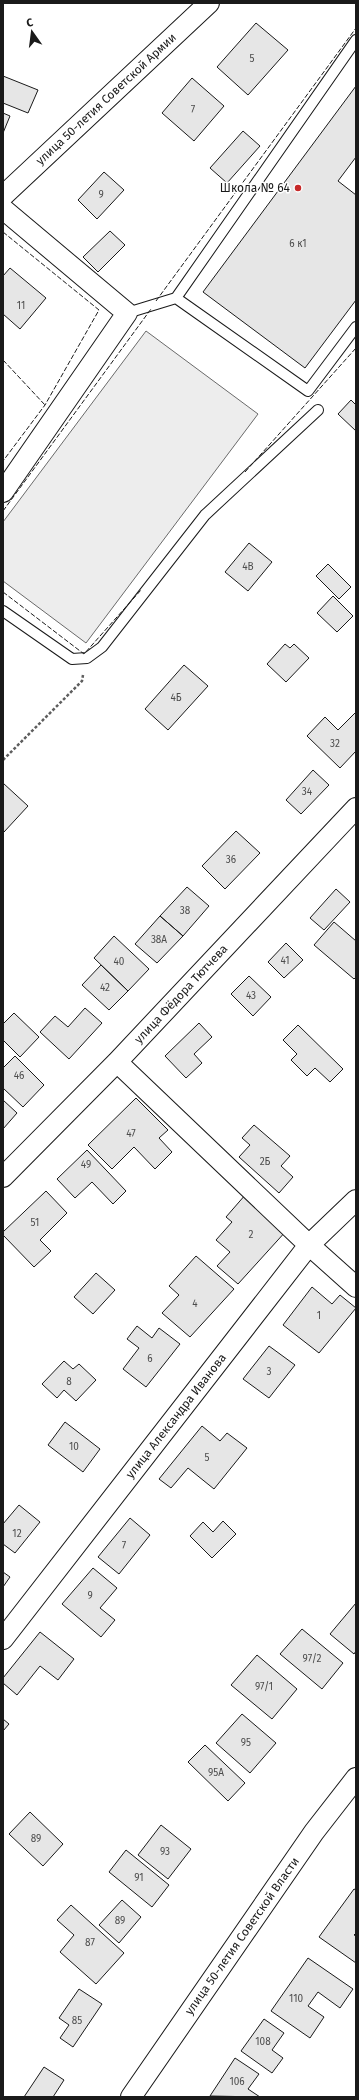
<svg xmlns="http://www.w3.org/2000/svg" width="359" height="2100" viewBox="0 0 359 2100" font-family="'Fira Sans',sans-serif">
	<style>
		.built { fill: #ededed; stroke: #6a6a6a }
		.building { fill: #e6e6e6; stroke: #1a1a1a }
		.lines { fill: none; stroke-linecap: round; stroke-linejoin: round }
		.lane-casing { stroke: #1a1a1a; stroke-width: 12 }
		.street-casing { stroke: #1a1a1a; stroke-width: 22 }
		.path { stroke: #5f5f5f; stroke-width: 2.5; stroke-dasharray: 3 2; stroke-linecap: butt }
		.lane { stroke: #fff; stroke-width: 10 }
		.street { stroke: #fff; stroke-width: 20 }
		.fence { stroke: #1a1a1a; stroke-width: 1; stroke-dasharray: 5 2; stroke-linecap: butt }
		.poi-dot { fill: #c62828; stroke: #fff; stroke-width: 1.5 }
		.labels { text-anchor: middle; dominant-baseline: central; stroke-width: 3; stroke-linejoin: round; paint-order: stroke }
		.number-label { font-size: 10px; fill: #4d4d4d }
		.street-label { font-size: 12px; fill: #1a1a1a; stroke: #fff }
		.poi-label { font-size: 12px; fill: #1a1a1a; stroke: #fff; text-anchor: end }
	</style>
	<rect width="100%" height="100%" fill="#fff"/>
	<path class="built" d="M146,331L258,414L86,643L3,581V522Z"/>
	<path class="building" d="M256,23L288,50L248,95L217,67Z
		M3,76L38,90L28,113L3,103Z
		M192,78L224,106L194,141L162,113Z
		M356,86V157L338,181L356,195V300L305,368L203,292Z
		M3,113L10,116L3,133Z
		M243,131L260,146L227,183L210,168Z
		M104,172L124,190L97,219L78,200Z
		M110,231L125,245L98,272L83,257Z
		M10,268L46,298L20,329L3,314V276Z
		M351,400L356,405V431L338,414Z
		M249,543L272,562L248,591L225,572Z
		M328,564L351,587L339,599L316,576Z
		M333,596L353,616L337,632L317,613Z
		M285,644L290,648L294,644L309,658L286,682L267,664Z
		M184,665L208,686L168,730L145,709Z
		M356,712V751L340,768L307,736L325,717L338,730Z
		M313,770L329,785L301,814L286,800Z
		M3,783L28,806L4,832L3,830Z
		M236,831L260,853L225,889L202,866Z
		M187,887L209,906L183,936L160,916Z
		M336,889L350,902L324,930L310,918Z
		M160,916L183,936L157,963L135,944Z
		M334,922L356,941V977L354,979L314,945Z
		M114,936L149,969L128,991L94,958Z
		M286,943L303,960L284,978L268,962Z
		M101,965L128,991L109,1010L82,985Z
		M249,976L271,997L253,1016L231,994Z
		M85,1008L102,1023L69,1059L40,1032L55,1016L68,1027Z
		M14,1013L39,1037L20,1057L3,1040V1024Z
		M199,1023L212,1037L194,1054L202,1063L186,1078L165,1056Z
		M298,1025L343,1069L330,1082L315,1068L307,1076L291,1060L297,1054L283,1040Z
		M15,1056L44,1085L23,1107L3,1088V1068Z
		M136,1098L168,1130L159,1138L172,1152L155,1169L134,1147L112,1169L88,1145Z
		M3,1100L17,1113L3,1129Z
		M254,1125L290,1156L281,1166L293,1177L279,1193L239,1157L250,1145L242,1138Z
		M87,1150L126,1191L113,1204L92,1182L75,1198L57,1179Z
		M46,1191L67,1213L40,1240L51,1251L34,1267L3,1235V1232Z
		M246,1194L287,1230L238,1284L217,1266L230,1252L216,1240L232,1222L226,1217Z
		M196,1256L234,1289L190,1337L162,1313L179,1295L169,1286Z
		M96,1273L115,1290L93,1314L74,1297Z
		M312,1287L332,1304L340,1295L356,1308L319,1353L283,1325Z
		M137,1326L152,1338L159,1328L180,1344L146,1387L123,1369L139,1348L127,1339Z
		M269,1346L295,1365L269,1398L243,1379Z
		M64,1361L73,1369L79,1364L96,1380L76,1401L64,1390L57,1398L42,1384Z
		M65,1422L100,1449L83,1472L48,1445Z
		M202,1426L220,1441L227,1433L247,1448L214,1489L188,1468L171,1488L159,1479Z
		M19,1505L40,1522L15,1553L3,1544V1524Z
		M130,1518L150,1535L119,1574L98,1557Z
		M223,1521L236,1534L212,1558L190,1536L203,1522L213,1532Z
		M93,1568L117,1588L100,1608L115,1620L101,1637L62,1604Z
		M3,1572L10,1577L3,1587Z
		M356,1603V1651L354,1654L330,1634Z
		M302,1629L343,1663L322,1689L280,1654Z
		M40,1632L74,1659L58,1680L40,1666L17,1695L3,1683V1678Z
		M257,1655L297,1689L272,1719L231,1685Z
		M242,1714L276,1743L250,1773L216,1743Z
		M3,1719L9,1724L3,1731Z
		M205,1745L245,1783L228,1801L188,1762Z
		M30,1812L63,1844L43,1866L9,1834Z
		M161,1825L191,1849L168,1879L138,1855Z
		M126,1850L169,1885L152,1907L109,1872Z
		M354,1889L356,1890V1933L354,1935L356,1936V1963L319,1937Z
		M122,1900L141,1917L119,1943L99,1925Z
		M71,1905L124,1953L96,1984L60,1952L74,1935L57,1920Z
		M308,1958L353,1989L340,2008L318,1992L308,2006L324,2017L310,2038L271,2011Z
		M79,1989L102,2004L73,2047L60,2038L69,2025L59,2018Z
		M264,2019L284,2033L272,2050L283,2058L272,2073L241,2051Z
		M235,2058L259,2074L248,2089L260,2097L210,2096Z
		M44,2067L64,2080L53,2097H24Z"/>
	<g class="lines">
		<defs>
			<path id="lane" d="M356,40L176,298L308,391L356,327
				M127,313L176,298
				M3,611L72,659L87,658L102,647L205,515L318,410"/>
			<path id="street" d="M3,196L209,3
				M3,209L127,313L3,492
				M117,1062L309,1245L356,1287
				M3,1177L117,1062L356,808
				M3,1639L309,1245L356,1200
				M131,2097L314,1832L356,1778"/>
		</defs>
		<use href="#lane" class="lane-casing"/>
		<use href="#street" class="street-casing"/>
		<path class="path" d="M3,760L82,681L83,675"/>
		<use href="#lane" class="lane"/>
		<use href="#street" class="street"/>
		<path class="fence" d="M3,232L99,310L45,405L3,461
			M156,301L356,28
			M3,360L45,405
			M245,472L356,348
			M3,511L151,309
			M3,592L84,654L141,590"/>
	</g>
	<circle class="poi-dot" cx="298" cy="188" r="4"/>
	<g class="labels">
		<g class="number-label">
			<text x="252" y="59">5</text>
			<text x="193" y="110">7</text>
			<text x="101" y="195">9</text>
			<text x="298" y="244">6 к1</text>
			<text x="21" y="306">11</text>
			<text x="248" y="567">4В</text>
			<text x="176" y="698">4Б</text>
			<text x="335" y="744">32</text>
			<text x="307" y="792">34</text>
			<text x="231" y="860">36</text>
			<text x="185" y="911">38</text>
			<text x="159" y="940">38А</text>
			<text x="285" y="961">41</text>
			<text x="119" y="962">40</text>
			<text x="105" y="988">42</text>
			<text x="251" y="996">43</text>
			<text x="19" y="1076">46</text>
			<text x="131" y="1134">47</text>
			<text x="265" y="1162">2Б</text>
			<text x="86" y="1165">49</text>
			<text x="35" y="1223">51</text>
			<text x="251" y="1235">2</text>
			<text x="195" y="1304">4</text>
			<text x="319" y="1316">1</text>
			<text x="150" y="1359">6</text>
			<text x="269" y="1372">3</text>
			<text x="69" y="1382">8</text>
			<text x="74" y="1447">10</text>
			<text x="207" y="1458">5</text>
			<text x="17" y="1534">12</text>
			<text x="124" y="1546">7</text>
			<text x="90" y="1596">9</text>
			<text x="312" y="1659">97/2</text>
			<text x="264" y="1687">97/1</text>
			<text x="246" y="1743">95</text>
			<text x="216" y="1773">95А</text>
			<text x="36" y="1839">89</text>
			<text x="165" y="1852">93</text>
			<text x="139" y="1878">91</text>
			<text x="120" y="1921">89</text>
			<text x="90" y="1943">87</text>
			<text x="296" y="1999">110</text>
			<text x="77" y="2021">85</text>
			<text x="263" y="2042">108</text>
			<text x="237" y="2082">106</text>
		</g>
		<g class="street-label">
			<text transform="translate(106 99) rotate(-43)">улица 50-летия Советской Армии</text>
			<text transform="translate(181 994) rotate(-47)">улица Фёдора Тютчева</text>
			<text transform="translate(176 1416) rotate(-52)">улица Александра Иванова</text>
			<text transform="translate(242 1936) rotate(-55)">улица 50-летия Советской Власти</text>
		</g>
		<g class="poi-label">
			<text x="290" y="188">Школа № 64</text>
		</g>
	</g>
	<rect width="359" height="2100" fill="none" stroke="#1a1a1a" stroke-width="8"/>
	<g transform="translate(32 32) rotate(346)" stroke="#ffffff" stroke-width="3" paint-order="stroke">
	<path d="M0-3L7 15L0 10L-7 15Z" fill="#1a1a1a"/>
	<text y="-6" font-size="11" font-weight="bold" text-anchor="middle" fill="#1a1a1a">С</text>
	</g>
</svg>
